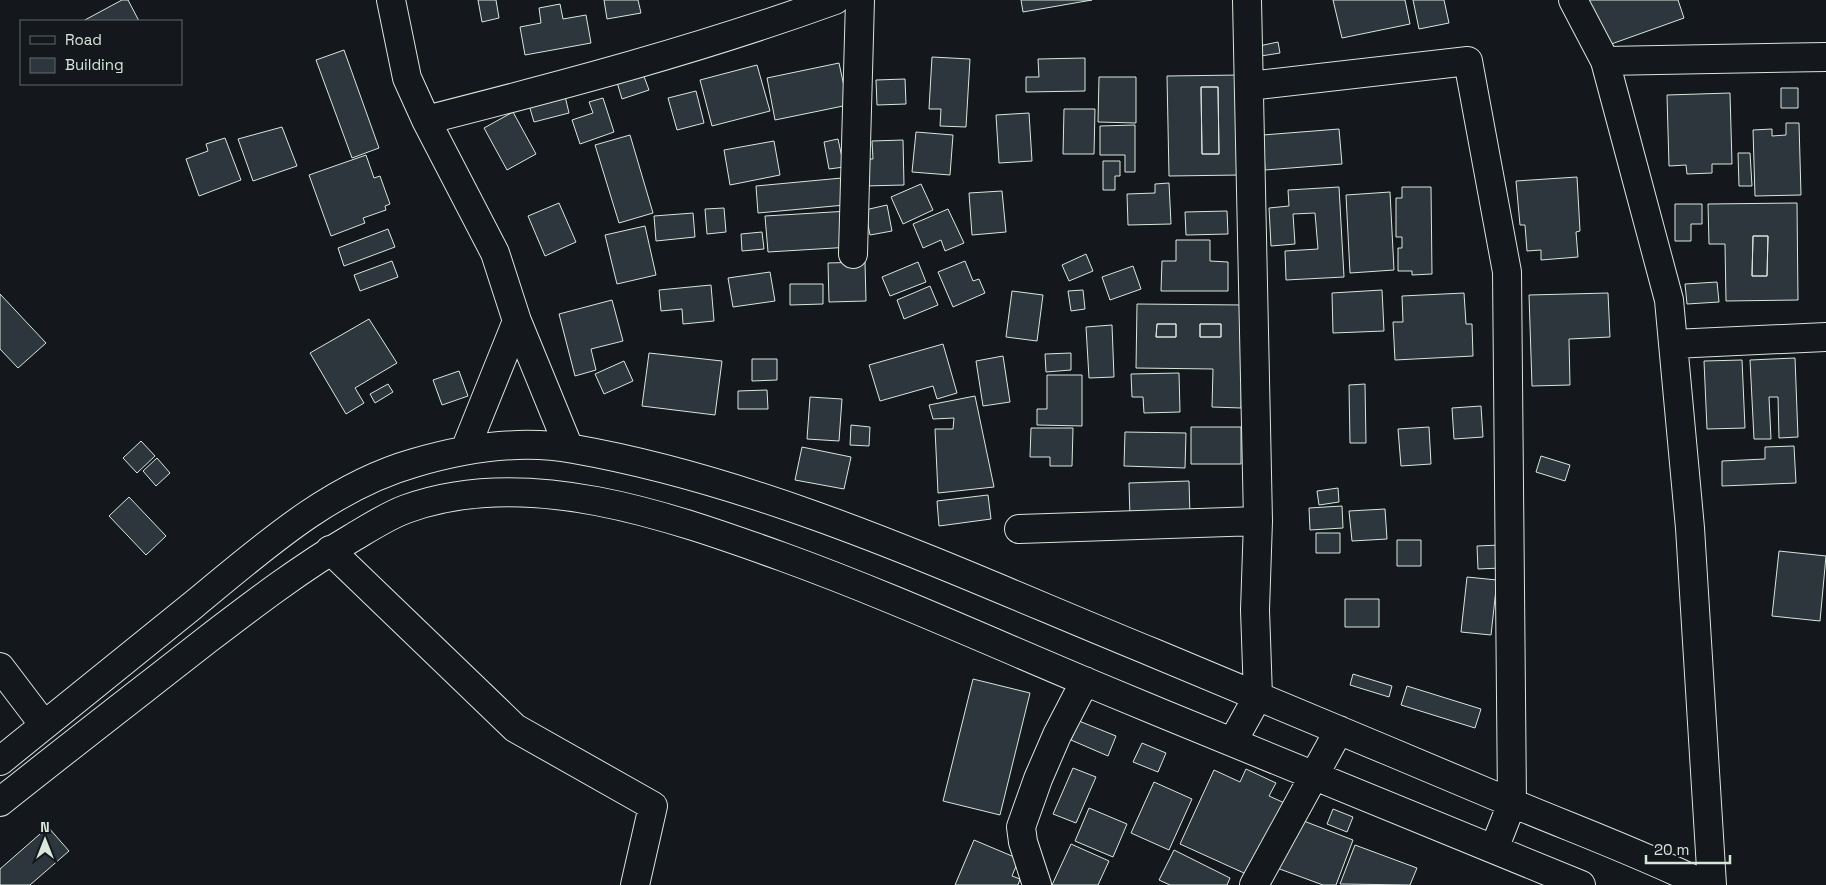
<svg xmlns="http://www.w3.org/2000/svg" width="1826" height="885" viewBox="0 0 1826 885" font-family="'Space Grotesk',sans-serif">
	<style>
		.building { fill: #2c363c; stroke: #d8e6dc; fill-rule: evenodd }
		.lines { fill: none; stroke-linecap: round; stroke-linejoin: round }
		.minor-casing { stroke: #d8e6dc; stroke-width: 30 }
		.minor { stroke: #14181c; stroke-width: 28 }
	</style>
	<rect width="100%" height="100%" fill="#14181c"/>
	<path class="building" d="M122,0H128L139,21H83Z
		M478,0H496L499,18L482,22Z
		M604,0H638L641,13L607,19Z
		M1021,0H1092L1023,12Z
		M1333,0H1405L1410,24L1342,38Z
		M1413,0H1444L1449,23L1419,29Z
		M1586,0H1678L1684,18L1603,47Z
		M560,4L563,19L586,15L591,43L525,55L520,27L541,23L539,8Z
		M1278,42L1280,53L1261,56L1259,46Z
		M344,50L379,148L352,158L316,60Z
		M932,57L970,59L966,127L940,126L941,109H929Z
		M1085,58V91L1026,92V77H1039L1038,59Z
		M839,63L848,105L775,120L767,78Z
		M757,65L770,111L712,126L700,80Z
		M642,71L649,90L622,99L616,79Z
		M1240,75L1241,175L1169,176L1167,76ZM1201,87H1218L1219,154H1202Z
		M1099,77H1136V123L1098,122Z
		M905,79L906,104L877,105L876,80Z
		M1201,87H1218L1219,154H1202Z
		M1781,88H1798V108H1781Z
		M696,91L704,123L677,130L668,98Z
		M1730,93L1732,164H1712V173L1687,174L1686,165L1669,166L1667,95Z
		M565,96L569,113L534,122L529,105Z
		M603,98L614,132L580,144L572,120L593,113L589,102Z
		M1064,109H1095L1094,154H1063Z
		M513,112L536,154L507,170L484,128Z
		M1029,113L1032,161L999,163L996,115Z
		M1786,123H1799L1801,195L1755,196L1753,130L1772,129V136L1786,135Z
		M1135,125V172H1125V155H1100V126Z
		M282,127L297,166L253,181L238,139Z
		M1339,129L1342,164L1265,170L1263,135Z
		M916,132L953,135L950,175L912,172Z
		M630,135L653,213L619,223L595,145Z
		M225,138L241,180L199,196L186,159L208,151L206,144Z
		M838,139L844,167L829,169L824,142Z
		M903,140L904,185L864,186V159H873L872,141Z
		M774,141L780,175L730,185L724,150Z
		M1738,153H1750L1752,186H1739Z
		M366,155L374,178L380,176L390,204L385,206L386,210L363,218L365,223L331,236L309,175Z
		M1103,161H1120V176H1115V190H1103Z
		M1577,177L1580,231L1576,232L1578,257L1541,260V250L1527,251L1525,225H1520L1516,181Z
		M842,178L845,205L758,213L756,186Z
		M1169,183L1171,224L1128,225L1127,194L1155,193V184Z
		M921,184L933,210L903,224L891,197Z
		M1339,187L1344,277L1286,280L1285,251L1318,249L1315,213L1293,214L1295,244L1271,246L1269,208L1289,206L1288,190Z
		M1402,187H1431L1432,274L1412,275V271H1398V248H1402V237H1396V198H1402Z
		M1002,191L1006,232L972,235L969,193Z
		M1390,192L1394,270L1350,273L1346,195Z
		M559,203L576,242L545,256L528,216Z
		M1797,203L1798,300L1726,301L1725,244H1709L1708,204ZM1753,236H1768L1767,276H1752Z
		M1675,204H1702V224H1691V241H1675Z
		M887,205L892,231L870,235L865,210Z
		M724,208L726,232L707,234L705,209Z
		M948,209L964,243L945,251L941,240L923,248L913,224Z
		M849,211L851,247L768,252L765,216Z
		M1227,211L1228,234L1186,235L1185,212Z
		M693,213L695,237L656,241L654,216Z
		M645,226L656,275L617,284L605,235Z
		M388,229L395,247L344,266L338,248Z
		M762,232L764,249L742,251L741,234Z
		M1753,236H1768L1767,276H1752Z
		M1176,240H1210V261L1228,262V291H1161L1162,261H1176Z
		M1086,254L1093,271L1069,281L1062,265Z
		M392,261L398,277L360,291L354,275Z
		M965,261L973,281L979,279L985,293L953,307L938,272Z
		M865,262L866,301L829,302L828,263Z
		M918,262L926,282L890,296L882,277Z
		M1133,266L1141,289L1110,300L1102,277Z
		M770,272L775,301L733,307L728,278Z
		M1717,282L1719,302L1687,304L1685,284Z
		M790,284H823V304L790,305Z
		M711,285L714,321L683,324L682,309L661,311L659,290Z
		M930,286L938,305L904,319L897,300Z
		M1083,290L1085,309L1071,311L1068,291Z
		M1382,290L1384,331L1333,333L1332,293Z
		M1012,291L1043,295L1037,341L1006,337Z
		M1464,293L1466,324H1472L1473,356L1395,360L1393,322H1403L1402,296Z
		M1608,293L1610,337L1569,339L1570,385L1532,386L1529,295Z
		M0,294L46,343L18,368L0,349Z
		M612,300L623,341L591,349L596,370L575,376L559,314Z
		M1137,304L1243,305L1241,408L1212,407L1213,369L1136,368ZM1157,324H1176V337H1156ZM1200,324H1221V337H1200Z
		M369,319L397,363L355,388L364,403L346,414L310,353Z
		M1157,324H1176V337H1156Z
		M1200,324H1221V337H1200Z
		M1112,325L1114,377L1089,378L1086,327Z
		M943,344L957,393L937,399L933,386L880,401L869,365Z
		M649,353L722,361L715,415L642,406Z
		M1071,353V370L1046,372L1045,354Z
		M1003,356L1010,402L983,406L976,361Z
		M1795,358L1798,437L1779,438L1778,397H1769L1771,439H1754L1750,360Z
		M752,359H777V380L752,381Z
		M1742,360L1745,428L1707,429L1704,361Z
		M624,361L633,381L604,394L595,374Z
		M459,371L468,396L442,405L433,380Z
		M1179,373L1180,412L1144,413L1143,397H1132L1131,374Z
		M1047,375H1082V426L1037,425V409H1047Z
		M388,384L393,392L375,403L370,394Z
		M1365,384L1366,443H1350L1349,385Z
		M767,390L768,409H738V391Z
		M975,396L994,487L938,493L935,429H953L954,418L933,419L929,405Z
		M810,397L842,399L839,441L807,439Z
		M1481,406L1483,437L1454,439L1452,408Z
		M851,425L870,427L869,446L850,445Z
		M1191,427H1241V464H1191Z
		M1429,427L1431,464L1401,466L1398,429Z
		M1031,428H1073L1072,466H1050V457H1030Z
		M1125,432L1186,433L1185,468L1124,466Z
		M141,441L155,456L137,473L123,458Z
		M1794,446L1796,483L1722,486V461L1765,459V447Z
		M802,447L851,457L844,489L795,480Z
		M1541,456L1570,465L1565,481L1536,472Z
		M157,458L170,473L156,486L143,471Z
		M1189,481L1190,515L1130,517L1129,483Z
		M1338,488L1339,502L1319,505L1317,491Z
		M988,495L991,519L939,526L937,501Z
		M129,497L166,536L146,555L109,516Z
		M1342,506L1343,528L1310,530L1309,508Z
		M1385,509L1387,539L1352,541L1349,511Z
		M1316,533H1340V553H1316Z
		M1397,540H1421V566H1397Z
		M1500,545L1501,568L1478,569L1477,546Z
		M1779,551L1826,556L1820,621L1772,616Z
		M1467,577L1497,580L1491,635L1461,632Z
		M1345,599H1379V627H1345Z
		M1353,674L1392,686L1389,697L1350,685Z
		M973,679L1030,693L1000,815L943,801Z
		M1407,686L1481,709L1475,728L1401,705Z
		M1079,721L1116,736L1108,756L1071,740Z
		M1142,743L1166,753L1158,772L1133,762Z
		M1073,768L1096,777L1076,823L1053,814Z
		M1246,769L1276,783L1269,796L1289,805L1255,878L1180,844L1214,770L1240,782Z
		M1154,782L1192,799L1169,850L1131,833Z
		M1089,808L1127,824L1113,857L1075,841Z
		M1333,809L1353,817L1347,832L1327,824Z
		M1296,818L1353,840L1336,885H1323L1277,868Z
		M48,827L69,851L30,885H0V869Z
		M974,840L1019,859L1012,876L1020,879L1018,885H955Z
		M1071,844L1109,861L1098,885H1052Z
		M1355,845L1417,868L1410,885L1340,884Z
		M1174,850L1230,878L1227,885H1170L1159,880Z"/>
	<g class="lines">
		<defs>
			<path id="minor" d="M391,0L407,78L426,120L495,253L517,321L569,448
				M1573,0L1605,61L1669,300L1690,528L1712,885
				M1605,61L1826,57
				M1249,86L1468,61L1507,272L1512,803L1494,849
				M426,120C564,85 700,49 835,0
				M853,254L860,0
				M1673,344L1826,337
				M465,450L517,321
				M1019,529L1258,521
				M330,550L515,728L653,806L635,885
				M0,667L44,725
				M1233,741L1258,696L1255,610L1258,521L1247,0
				M0,761C64,709 128,657 192,606C259,551 329,487 414,463C465,448 521,439 574,449C773,484 967,577 1154,653C1271,701 1388,751 1505,800C1571,828 1640,853 1705,885
				M0,802C69,747 139,693 208,639C255,603 301,568 352,538C369,528 387,516 406,509C526,465 669,516 783,557C885,594 984,639 1084,681C1249,750 1415,816 1581,885
				M1037,885L1023,842L1021,827L1038,779L1057,735L1085,681
				M1254,885L1339,730"/>
		</defs>
		<use href="#minor" class="minor-casing"/>
		<use href="#minor" class="minor"/>
	</g>
	<rect x="20" y="20" width="162" height="65" fill="#14181c" stroke="#626a69"/>
	<rect x="30" y="36" width="25" height="8" fill="#14181c" stroke="#626a69"/>
	<text x="65" y="45" font-size="15" fill="#d8e6dc">Road</text>
	<rect x="30" y="58" width="25" height="15" fill="#2c363c" stroke="#626a69"/>
	<text x="65" y="70" font-size="15" fill="#d8e6dc">Building</text>
	<g transform="translate(45 840)" stroke="#14181c" stroke-width="4" paint-order="stroke">
	<path d="M0-4L9 19L0 12L-9 19Z" fill="#d8e6dc"/>
	<text y="-8" font-size="14" font-weight="bold" text-anchor="middle" fill="#d8e6dc">N</text>
	</g>
	<path d="M1646 855v8h84v-8" fill="none" stroke="#d8e6dc" stroke-width="2.5"/>
	<text x="1654" y="855" font-size="15" fill="#d8e6dc" stroke="#14181c" stroke-width="4" paint-order="stroke">20 m</text>
</svg>
